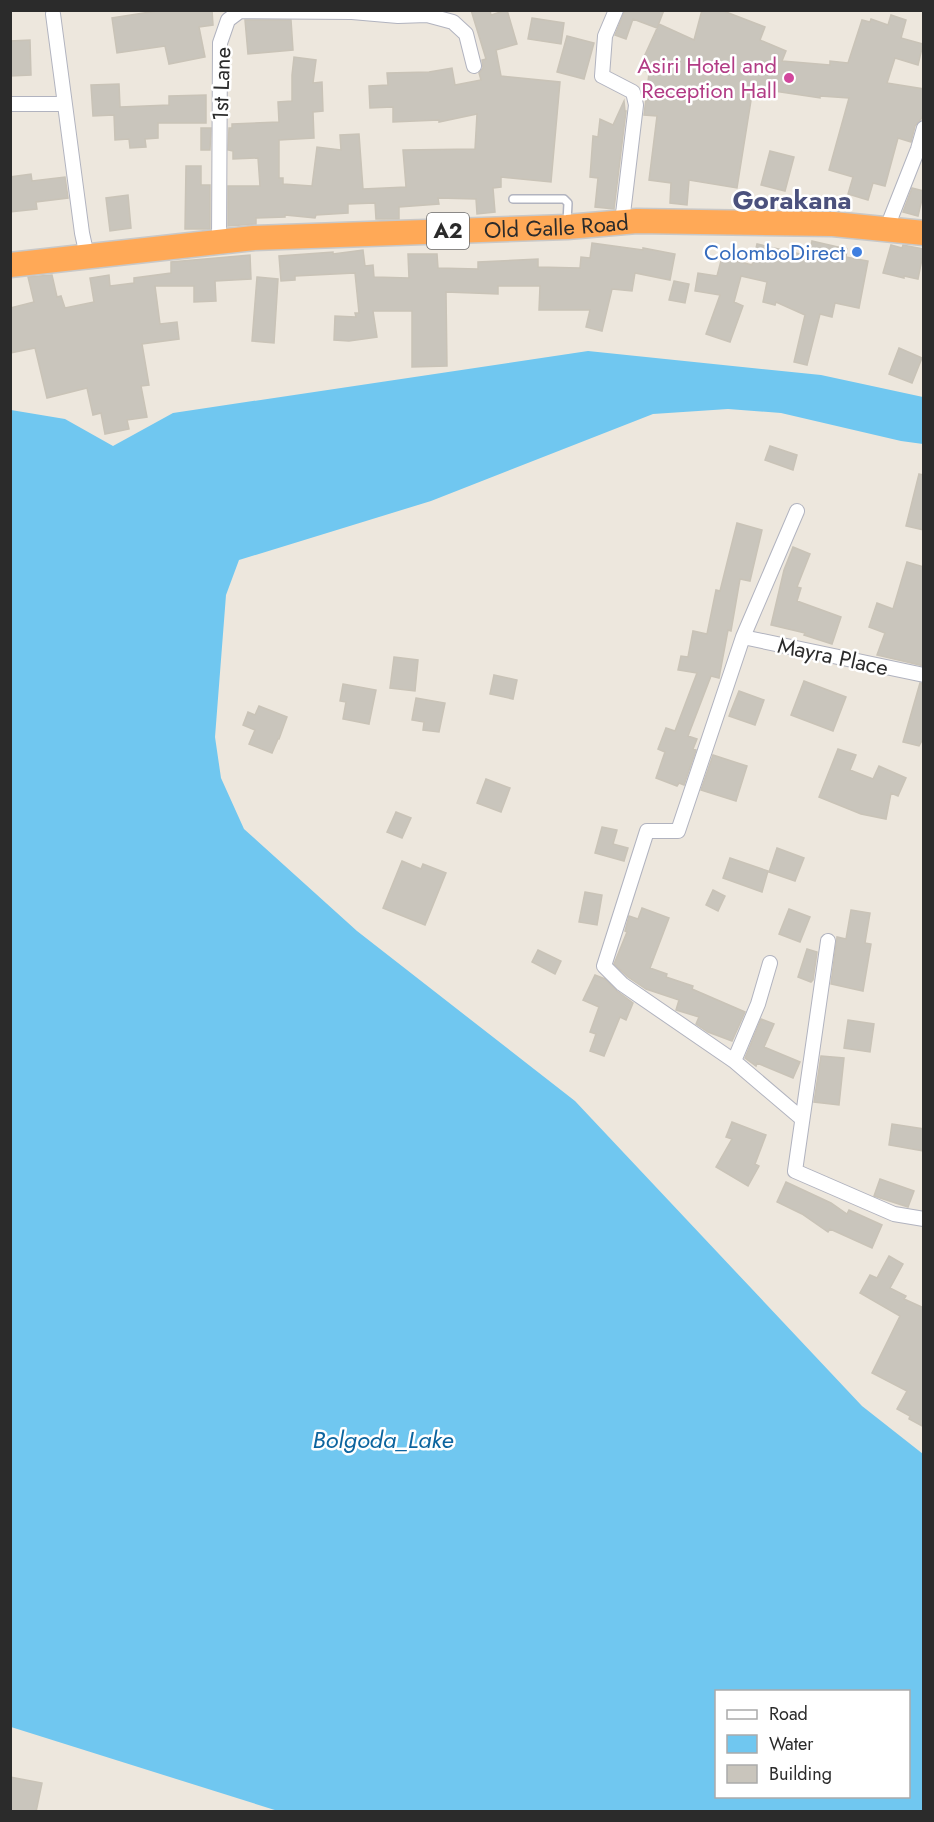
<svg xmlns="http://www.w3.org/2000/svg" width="934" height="1822" viewBox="0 0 934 1822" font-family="Jost,sans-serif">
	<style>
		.water { fill: #70c7f0; fill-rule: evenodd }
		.building { fill: #c9c5bc; stroke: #c9c3b7; stroke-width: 1.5 }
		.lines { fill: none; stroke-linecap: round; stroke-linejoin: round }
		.lane-casing { stroke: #b1b3bf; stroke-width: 10 }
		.street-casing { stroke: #b1b3bf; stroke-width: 16 }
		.highway-casing { stroke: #c8c8c8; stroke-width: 27 }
		.lane { stroke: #fff; stroke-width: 7 }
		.street { stroke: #fff; stroke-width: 14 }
		.highway { stroke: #ffa957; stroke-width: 24 }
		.hotel-dot { fill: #d1479c; stroke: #fff; stroke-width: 2 }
		.shop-dot { fill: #3f7fe0; stroke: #fff; stroke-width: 2 }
		.labels { text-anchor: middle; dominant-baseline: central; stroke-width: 5; stroke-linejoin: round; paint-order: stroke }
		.shield { fill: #fff; stroke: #6b6b6b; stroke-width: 1.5 }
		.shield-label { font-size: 21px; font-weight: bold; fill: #2b2b2b }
		.hotel-label { font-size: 22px; fill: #b23c85; stroke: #fff; text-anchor: end }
		.street-label { font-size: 22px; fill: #2b2b2b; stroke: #fff }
		.shop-label { font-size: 22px; fill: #366cbe; stroke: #fff; text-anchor: end }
		.water-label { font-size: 24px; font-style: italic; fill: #0c649e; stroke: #fff }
		.quarter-label { font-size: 26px; font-weight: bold; fill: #4b517d; stroke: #fff }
	</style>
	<rect width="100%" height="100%" fill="#ede7dd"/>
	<path class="water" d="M588,351L821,375L923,397V444L901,441L781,413L728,409L653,414L431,501L239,560L226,595L215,737L221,778L244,829L357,931L575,1101L862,1406L923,1454V1811H278L11,1727V410L65,419L113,446L173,413ZM716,1692H908V1796H716Z"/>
	<path class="building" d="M163,10H212L213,25L199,27L205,57L169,64L165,46L117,53L112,18Z
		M471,10H490L491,15L507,10L517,44L496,50L501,76L560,82L551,182L501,177V187L493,188L495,212L477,214L476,199L438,198L439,204L399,207V219H376L375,203L348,204V213L316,215L315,218L285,215V217L256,218V224L228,226V186H260L258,158L233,159V151L228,150L229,128H232V124L279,122L278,102L292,101V75L294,57L316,60L313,83L322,82L323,111L313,112L314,138L279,140V178H283V184L312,186L317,147L341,150L340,135L359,134L363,189L406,187L403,150L475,149L477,114L439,122V120L393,122V107L370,108L369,86L388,85L387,73L429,72L452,68L455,85L481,80L479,73L483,68L482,60L486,59Z
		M625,10H664L657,28L633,19L626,39L615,35Z
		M702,10H721L765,27L760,40L786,51L782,61L830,65V61L848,63L862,20L870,22L871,19L888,25L891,15L906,20L901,38L923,44L918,65L895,58L887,83L924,89V112L921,119L915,126L911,142L898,138L885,186L873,183L868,200L848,194L853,177L829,170L849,98L820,96V98L753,88L737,188L689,180L687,205L670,203L671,183L649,180L657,116L644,115L649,73L639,68L659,24L694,40Z
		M532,18L564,23L561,44L528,39Z
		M245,20H291L293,50L248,54Z
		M567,36L594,43L584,79L557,72Z
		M30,40L31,75L10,76V41Z
		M119,84L120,107L169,105V96L206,95V123H158V138L145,139L146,147L130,148L129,139L115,140L114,115L93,116L91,85Z
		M624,101L625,111H626L614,209L595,207L598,178L590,177L593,136L598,137L600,119L613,125Z
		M201,128H211L210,150H201Z
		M770,151L794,157L785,191L761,185Z
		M186,166H201V185H210V229H185Z
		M31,174L32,181L65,177L68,198L36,202L37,209L10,212V177Z
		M912,188L924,191L918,216L903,212Z
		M128,195L131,228L110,231L106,198Z
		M812,241L847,249L846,257L868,261L859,308L835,303L832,317L820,314L807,365L794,362L805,315L776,302L775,305L763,302L767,282L741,276L734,302L743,306L730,342L706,334L720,295L695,291L698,273L717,276L722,257L752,265L757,244L809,256Z
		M592,243L643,250V248L675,254L670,280L635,273L632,291L612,289L602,331L586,327L590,310H539L540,286H498V294L446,292L447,366L412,367V311H373L377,337L349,341L334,340L335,316L356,317L355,313H359L355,273L295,276V280L281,281L279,256L333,252V254L363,250L365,266L373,265L374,277L409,278L408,254H437L438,268L478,269V262L538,259V267L580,268L581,257L590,258Z
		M891,245L902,248L903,245L924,249L918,279L904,276V278L883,273Z
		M250,255L251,279L215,281L216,301L194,302V286H155L160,324L177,322L179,339L142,344L149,385L141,386L147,417L127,420L129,429L105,434L101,413L93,415L87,388L47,398L35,348L10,353V308L34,302L28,277L52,275L57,297L61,296L65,308L94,302L90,278L109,275L110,286L134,283V278L171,273V262Z
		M257,277L278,279L274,343L252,341Z
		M674,281L689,284L685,303L669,300Z
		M899,348L922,358L912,383L889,374Z
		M770,446L797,455L793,470L765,460Z
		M919,474L924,475V530L906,526Z
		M737,523L762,530L750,581L740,579L731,631L728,630L719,678L711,676L688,736L697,739L693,749L696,750L684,785L679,783L677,786L656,778L665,752L658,749L666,728L675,731L697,673L678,670L681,656L688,657L693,631L707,634L716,590L720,591Z
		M793,547L810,554L797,587L801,588L797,601L841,617L832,644L804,635L805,633L771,625L784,570Z
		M907,562L924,567V666L877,655L885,633L869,627L877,603L893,609Z
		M394,657L418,660L415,691L390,688Z
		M494,675L517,680L513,699L490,694Z
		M804,681L846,697L833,731L791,715Z
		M920,683L924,684V737L919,746L903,742Z
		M343,684L376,690L369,724L343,719L346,702L340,701Z
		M739,691L764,700L755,725L729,716Z
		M416,698L445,703L439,732L423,730L424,722L412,720Z
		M259,706L287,717L279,739H278L272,753L249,744L255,730L243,725L248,712L255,715Z
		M838,749L856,755L850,770L873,779L879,766L906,778L898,796L891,793L886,819L861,814L819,797Z
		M713,755L747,766L736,801L701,790Z
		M486,779L510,788L501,812L477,803Z
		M396,812L411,818L402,838L387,832Z
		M602,827L617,830L613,844L628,848L624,861L595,853Z
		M777,848L804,858L795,881L769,872Z
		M730,858L768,871L762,892L723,878Z
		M402,861L421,869L423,864L446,873L425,925L383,908Z
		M713,890L725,896L718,911L706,905Z
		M585,892L602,895L597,925L579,922Z
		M642,908L669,918L650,968L667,974L666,977L693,986L692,989L745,1012L732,1041L708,1032L696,1024L699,1017L676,1010L679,1000L646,989L628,977L614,964L627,932L625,931L629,916L638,919Z
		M789,909L810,917L800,942L779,934Z
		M851,910L870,913L865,943L871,944L863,991L831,984L837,937L846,939Z
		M807,949L817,952L813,980L811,982L798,977Z
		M538,950L561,961L555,974L532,962Z
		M595,975L605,979L617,991L633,1003L626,1020L620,1017L604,1056L590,1051L596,1034L590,1032L599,1007L583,1000Z
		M761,1019L774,1024L764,1047L800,1062L793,1078L757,1063L756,1066L745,1058Z
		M848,1020L874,1024L870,1052L844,1048Z
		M821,1056L844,1058L839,1105L814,1102Z
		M732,1122L766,1135L755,1164L759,1166L748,1186L716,1167L732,1139L726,1137Z
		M892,1124L924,1129V1151L889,1145Z
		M880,1179L914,1191L908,1207L874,1196Z
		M786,1182L831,1203L847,1214L849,1210L882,1225L872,1248L830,1229L828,1232L802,1214L777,1202Z
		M889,1256L903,1264L890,1288L906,1296L904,1299L924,1308V1427L909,1419L910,1416L897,1409L907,1391L872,1373L900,1316L860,1293L870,1275L877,1278Z
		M10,1777L42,1783L36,1812H10Z"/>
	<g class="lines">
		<defs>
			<path id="lane" d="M513,199H564L568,203L567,222"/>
			<path id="street" d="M616,10L605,36L602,76L633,92L636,105L622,222
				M352,12L398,16L427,15L453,22L466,34L474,66
				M53,14L82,233L87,256
				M10,104H65
				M886,230L918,149L924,128
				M219,242L220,43L228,20L240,11L352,12L353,10
				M797,511L743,637L678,831H647L604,966L622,984L734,1061L801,1118
				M743,637L924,675
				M828,941L795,1171L894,1214L924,1219
				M734,1061L758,1004L770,963"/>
			<g id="highway">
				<path id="s1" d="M10,265L254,238L567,227L637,221L833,224L924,233"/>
			</g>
		</defs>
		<use href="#lane" class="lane-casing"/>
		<use href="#street" class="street-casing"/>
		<use href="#highway" class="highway-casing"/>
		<use href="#lane" class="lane"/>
		<use href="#street" class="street"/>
		<use href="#highway" class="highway"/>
	</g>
	<circle class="hotel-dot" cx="789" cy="78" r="6"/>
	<circle class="shop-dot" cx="857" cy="252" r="6"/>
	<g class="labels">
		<rect class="shield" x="427" y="213" width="42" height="36" rx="4.5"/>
		<g class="shield-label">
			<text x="448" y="231">A2</text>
		</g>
		<g class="hotel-label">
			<text x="777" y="65">Asiri Hotel and<tspan x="777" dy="25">Reception Hall</tspan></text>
		</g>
		<g class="street-label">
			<text transform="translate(221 84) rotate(-88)">1st Lane</text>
			<text stroke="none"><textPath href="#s1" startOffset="548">Old Galle Road</textPath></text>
			<text transform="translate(833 656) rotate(12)">Mayra Place</text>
		</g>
		<g class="shop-label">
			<text x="845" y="252">ColomboDirect</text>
		</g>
		<g class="water-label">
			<text x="383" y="1439">Bolgoda_Lake</text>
		</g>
		<g class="quarter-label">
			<text x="792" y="200">Gorakana</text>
		</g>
	</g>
	<rect width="934" height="1822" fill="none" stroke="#2b2b2b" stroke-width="24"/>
	<rect x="715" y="1690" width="195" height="108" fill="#ffffff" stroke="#aaaaaa" stroke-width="1.5"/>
	<rect x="727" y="1710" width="30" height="9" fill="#ffffff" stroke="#aaaaaa" stroke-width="1.5"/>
	<text x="769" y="1720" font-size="18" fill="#2b2b2b">Road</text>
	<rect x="727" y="1735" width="30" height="18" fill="#70c7f0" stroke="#aaaaaa" stroke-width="1.5"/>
	<text x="769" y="1750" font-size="18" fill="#2b2b2b">Water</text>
	<rect x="727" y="1765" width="30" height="18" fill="#c9c5bc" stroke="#aaaaaa" stroke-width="1.5"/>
	<text x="769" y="1780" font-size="18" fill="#2b2b2b">Building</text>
</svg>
